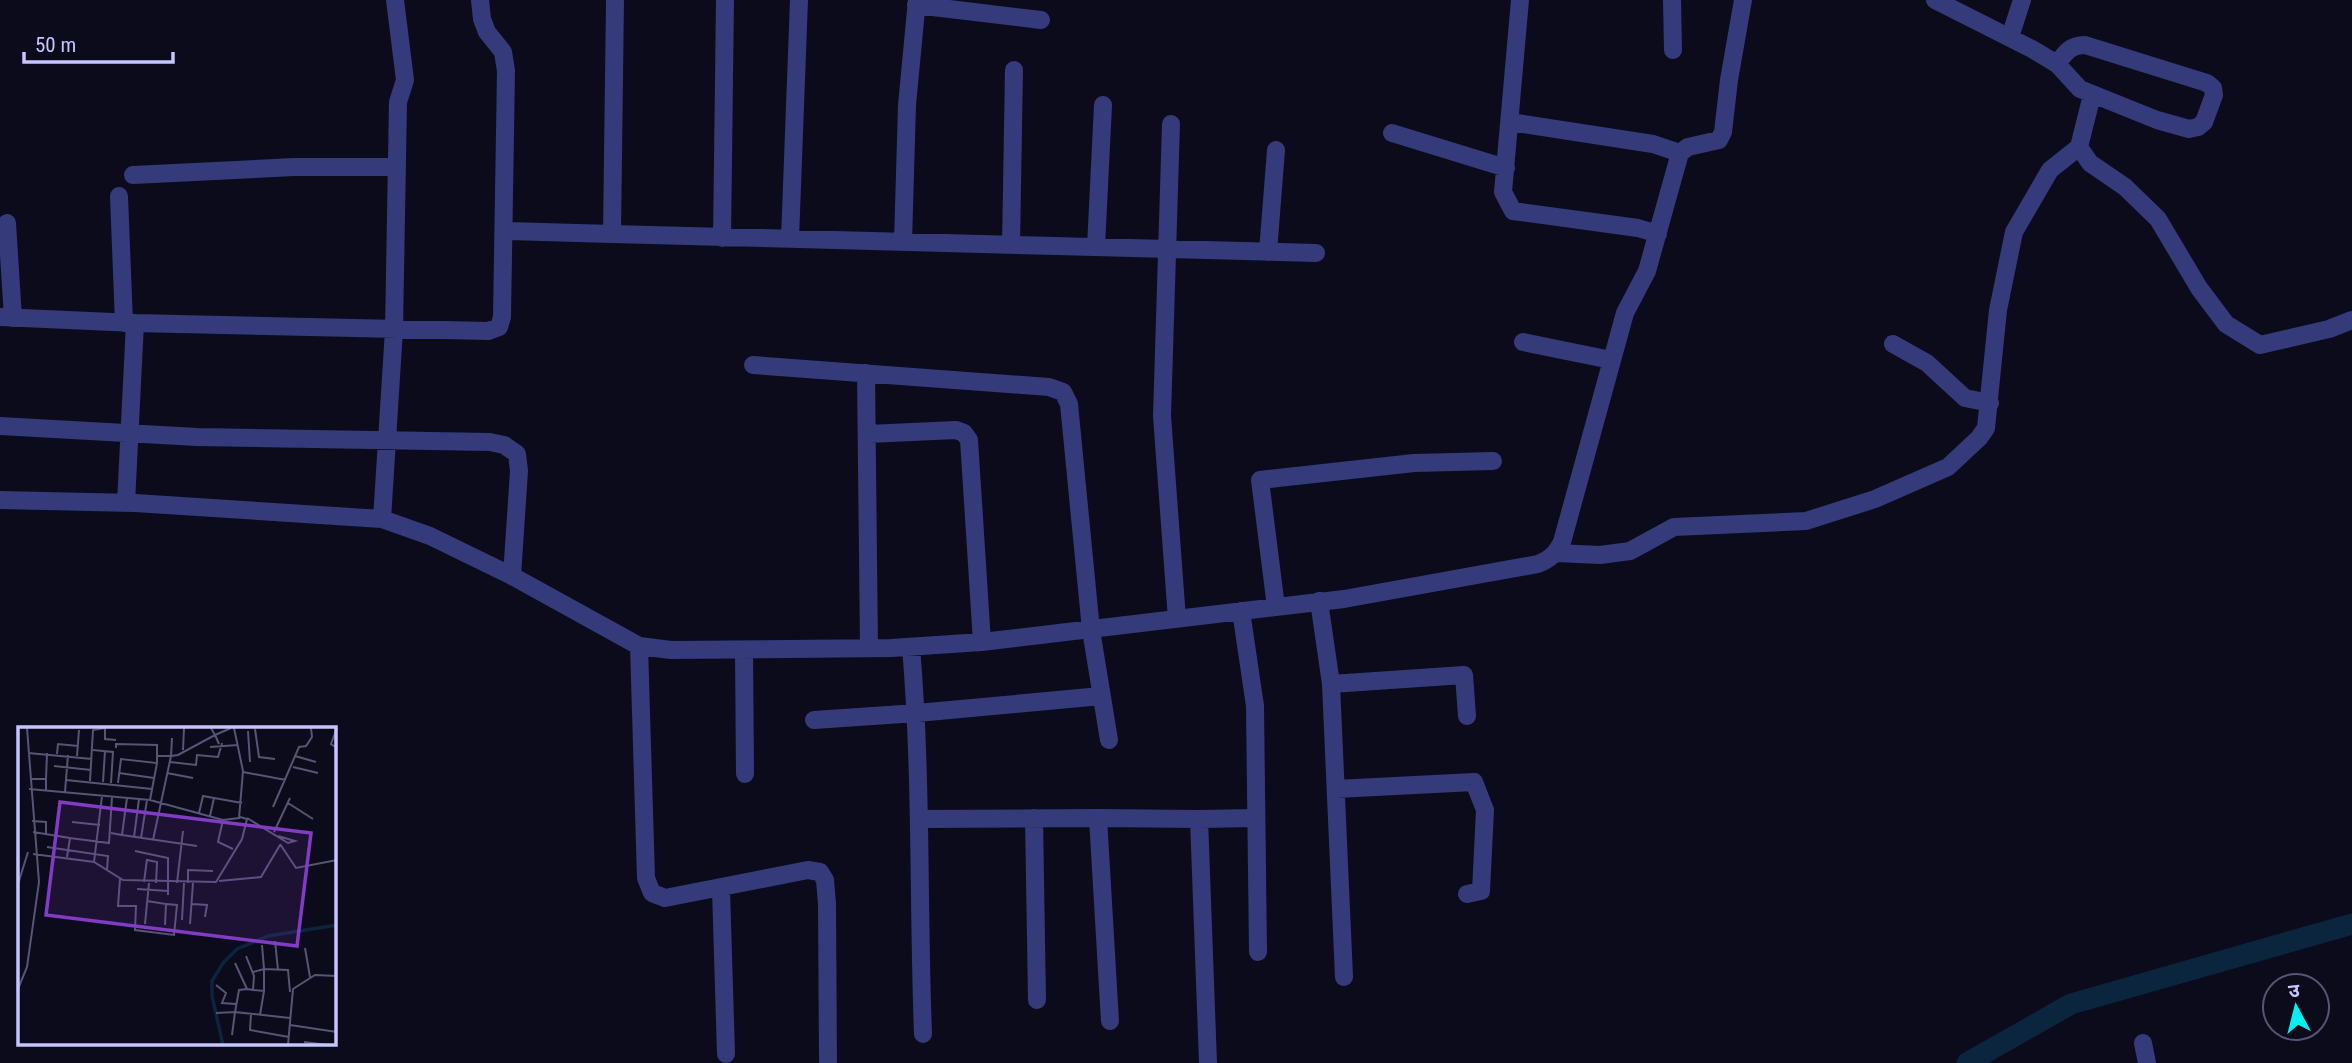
<svg xmlns="http://www.w3.org/2000/svg" width="2352" height="1063" viewBox="0 0 2352 1063" font-family="'Roboto Condensed','Noto Sans Devanagari',sans-serif">
	<style>
		.lines { fill: none; stroke-linecap: round; stroke-linejoin: round }
		.canal { stroke: #0b253f; stroke-width: 21 }
		.minor { stroke: #353a7b; stroke-width: 18 }
		.inset-river { fill: none; stroke: #0b253f; stroke-width: 3.5 }
		.inset-road { fill: none; stroke: #565576; stroke-width: 2 }
		.view { fill: #823bc5; fill-opacity: 0.15; stroke: #823bc5; stroke-width: 3.5 }
		.inset-edge { fill: none; stroke: #c5c5ff; stroke-width: 3.5 }
	</style>
	<rect width="100%" height="100%" fill="#0c0b1b"/>
	<g class="lines">
		<path class="canal" d="M1967,1063L2071,1004L2352,924"/>
		<path class="minor" d="M1520,0L1503,192L1513,211L1638,228L1658,234
			M1672,0L1673,50
			M1935,0L2032,49L2057,64L2080,89L2157,120L2189,129L2198,127L2204,122L2214,95L2213,88L2207,83L2085,45C2070,45 2065,53 2057,64
			M916,5L1041,20
			M2010,37L2022,0
			M2092,95L2079,147L2090,163L2125,187L2158,219L2199,288L2226,324L2260,345L2329,329L2352,320
			M1510,122L1653,144L1680,153
			M1171,124L1162,416L1177,619
			M1392,133L1506,168
			M133,175L294,167H396
			M119,196L124,323
			M7,223L13,318
			M504,231L612,234L615,0
			M612,234L1316,253
			M722,238L725,0
			M790,239L799,0
			M903,242L907,105L917,0
			M1011,245L1014,70
			M1096,247L1103,105
			M1268,252L1276,150
			M0,317L135,323
			M1523,342L1611,360
			M1893,344L1927,363L1965,398L1990,403
			M753,365L1049,387L1063,392L1069,404L1091,630L1109,740
			M866,373L869,648
			M0,426L197,437L490,442L504,445L517,454L519,471L512,576
			M868,434L956,430L964,433L969,440L982,642
			M0,500L135,503L382,519L430,536L512,576L639,646L671,650L891,648L982,642L1344,599L1538,564C1550,559 1556,554 1562,542L1625,313L1647,271L1680,153L1688,147L1719,140L1723,132L1729,80L1743,0
			M126,503L135,323L488,331L499,327L502,317L506,71L503,52L487,32L482,19L480,0
			M382,519L394,330L398,102L405,80L395,0
			M1556,553L1600,555L1630,551L1674,527L1806,521L1875,499L1948,467L1979,438L1986,428L1998,310L2014,232L2050,170L2079,147
			M1319,601L1331,684L1344,977
			M1276,607L1260,480L1414,463L1493,461
			M1241,611L1255,706L1258,952
			M639,646L646,878L652,893L665,898L808,870L820,872L825,880L827,904L828,1063
			M911,647C922,776 918,905 923,1034
			M744,650L745,774
			M1331,684L1464,675L1467,716
			M814,720L917,713L1101,696
			M1336,789L1474,782L1485,810L1481,891L1467,894
			M1034,818L1037,1000
			M1098,818L1199,819L1208,1063
			M921,819L1098,818L1110,1021
			M1199,819L1256,818
			M721,889L726,1054
			M2143,1043L2147,1063"/>
	</g>
	<g transform="translate(18 727)">
		<rect width="318" height="318" fill="#0c0b1b"/>
		<path class="inset-river" d="M205,318L194,269V254L205,236L219,222L250,209L319,198"/>
		<path class="inset-road" d="M87,1V12L98,13M319,1L313,17L319,21M237,2L241,30L257,32M230,4L232,35M154,11L153,29L160,28L197,8L193,1M201,17L197,8L213,1M192,20L220,18M98,21V17L139,18V29M75,23L95,25L93,56M165,23L166,1M10,26L74,32M39,27L40,17L60,19M59,29L61,3M277,29L298,35M152,35L178,38L179,28L200,30L204,16M36,39L73,43M275,40L300,46M225,45L268,53M101,46L136,51M149,46L175,51M12,52H28V63M28,52L29,26M48,53L134,62M72,54L75,3L87,1M85,55L87,24M100,56L103,32L139,36L132,73M11,62L132,73L205,93L221,91L225,44L216,1M47,65L50,28M196,71L224,76M270,76L295,92M255,80L281,20L288,19L294,10L293,1M181,86L185,69L196,71L192,89M229,91L270,116L277,114L260,109M205,93L200,115L215,122M14,94L28,95V107M54,95L82,98M15,105L52,111M256,105L272,71M93,106L104,108L109,71M104,108L179,119M116,110L121,72M123,111L129,73M135,113L153,29H139V36M262,117L278,141L319,133M29,120L90,129L89,143M117,124L150,131V168M15,127L76,135L105,153L198,155L224,112L229,92L222,90M49,130L52,111L91,116L94,70M129,133L139,135L138,156M76,135L84,69M102,152L100,179H118L117,203L156,208L159,178L148,177M201,154L243,150L262,118M126,155L129,132M159,156L165,104M170,156V143L195,144M0,157L10,125M119,162L150,164M129,174L148,177L147,198M174,177L189,178L187,190M164,193L166,156M127,197L131,156M172,197L175,156M257,214L260,243M244,218L246,242L270,243L272,265M287,221L292,250M228,229L236,249L235,263L246,264V242L235,245M217,236L229,262L235,263M198,258L208,266L204,276L218,277M0,262L9,240L21,155L9,1M229,262L221,263L217,285L272,291M198,286L217,285L214,308M233,287L232,303L271,310M242,288L246,264M272,298L319,305M286,315L309,318M270,318L275,262L297,248L319,249"/>
		<path class="view" d="M42,75L293,106L279,219L28,188Z"/>
		<rect width="318" height="318" class="inset-edge"/>
	</g>
	<g transform="translate(2296 1007) rotate(353)"><circle r="33" fill="#0c0b1b" stroke="#565576" stroke-width="2"/>
	<path d="M0-5L12 26L0 18L-12 26Z" fill="#00f0ef"/>
	<text y="-10" font-size="19" font-weight="bold" text-anchor="middle" fill="#c5c5ff">उ</text>
	</g>
	<path d="M24 52v10h149v-10" fill="none" stroke="#c5c5ff" stroke-width="3.5"/>
	<text x="35" y="52" font-size="21" fill="#c5c5ff" stroke="#0c0b1b" stroke-width="5" paint-order="stroke">50 m</text>
</svg>
